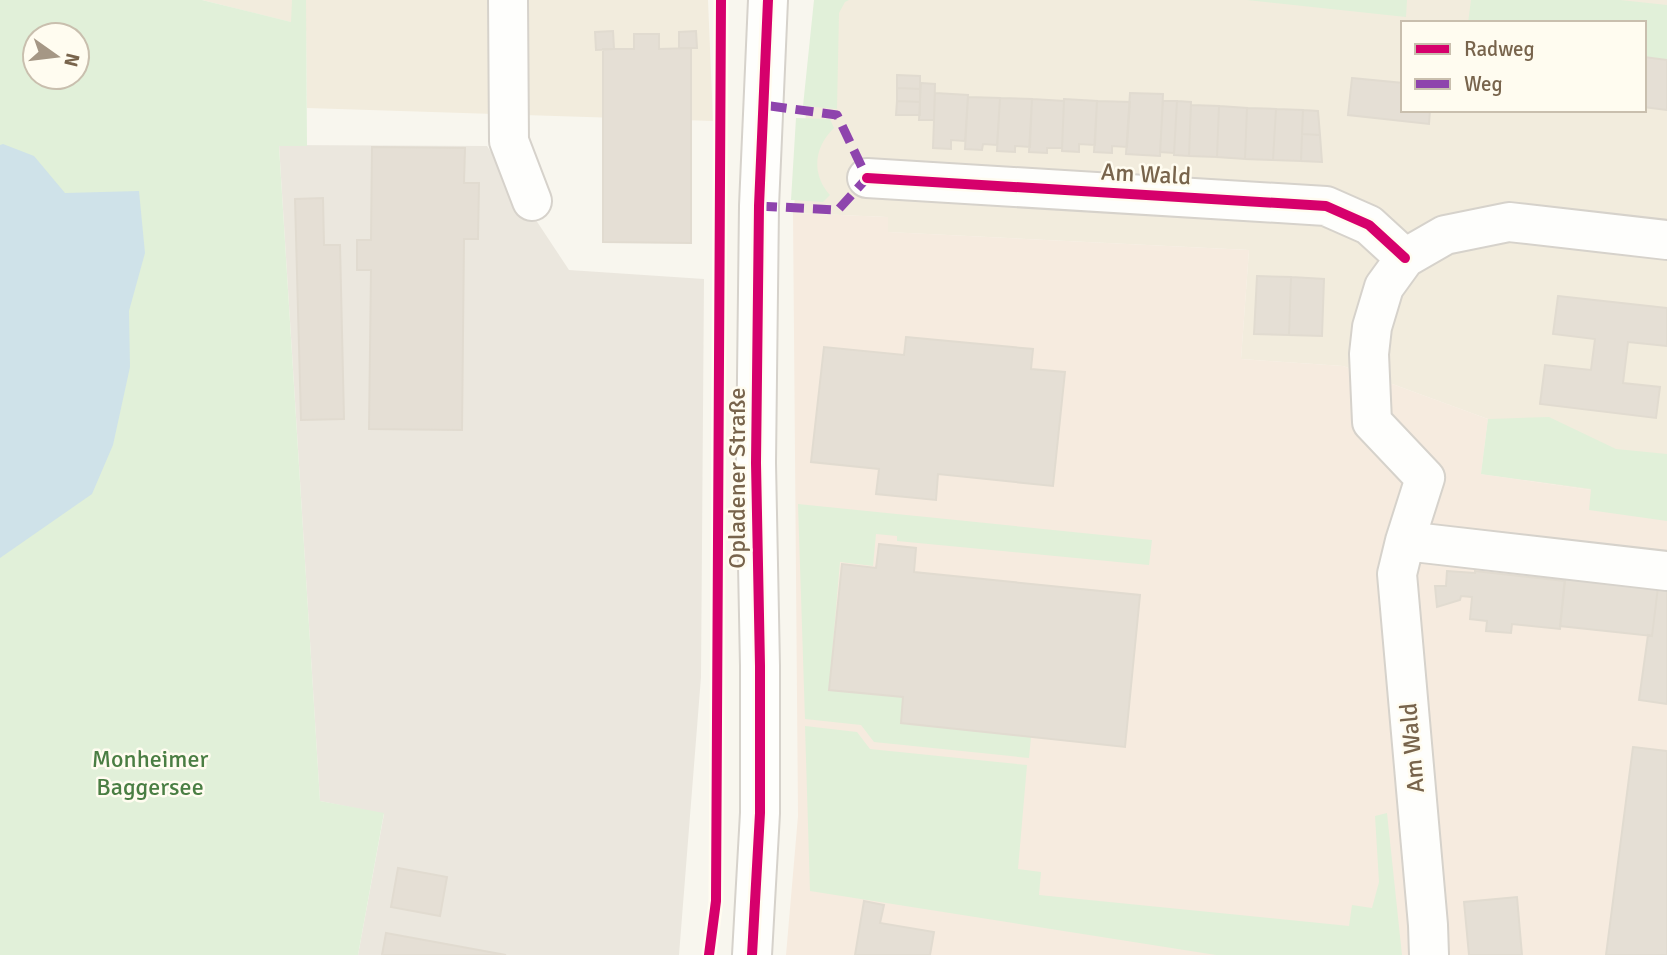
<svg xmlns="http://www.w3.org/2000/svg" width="1667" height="955" viewBox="0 0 1667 955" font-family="Signika,sans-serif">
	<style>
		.residential { fill: #f2ecdd; fill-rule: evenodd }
		.commercial { fill: #f6ebdf }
		.industrial { fill: #ebe7de }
		.green { fill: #e1f0d9; fill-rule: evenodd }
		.water { fill: #cfe2e9 }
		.building { fill: #e5dfd5; stroke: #e1dbd0; stroke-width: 2 }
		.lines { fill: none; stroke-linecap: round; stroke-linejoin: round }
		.minor-casing { stroke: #d6d2cb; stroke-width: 42 }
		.minor { stroke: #fefefc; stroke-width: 38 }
		.quiet { stroke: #8e44ad; stroke-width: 9; stroke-dasharray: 18 9; stroke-linecap: butt }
		.cycleway-casing { stroke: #fffcf0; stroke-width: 15 }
		.cycleway { stroke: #d6006c; stroke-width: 10 }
		.labels { text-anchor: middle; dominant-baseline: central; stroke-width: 5; stroke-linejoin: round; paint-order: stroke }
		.street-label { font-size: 24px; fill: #78644c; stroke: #fffcf0 }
		.park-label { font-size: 24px; fill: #4a7e43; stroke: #fffcf0 }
	</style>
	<rect width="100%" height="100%" fill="#f8f6ee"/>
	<path class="residential" d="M202,0H708L713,121L307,108L306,26Z
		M821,0H1667V501L1481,474L1488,419L1343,366L1241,359L1249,250L887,232V217L793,213ZM1403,23H1644V110H1403Z"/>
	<path class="commercial" d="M793,213L888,217V232L1249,250L1241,359L1343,366L1488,419L1481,474L1667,501V955H786L798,816Z"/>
	<path class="industrial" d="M279,145L487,146L569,270L704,279L701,677L679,955H358L384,814L320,801Z"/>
	<path class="green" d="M0,0H202L291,22L292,0H306L307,146H279L320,801L384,813L358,955H0ZM35,35H77V77H35Z
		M814,0H849L845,2L839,13L837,109L803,106Z
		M1247,0H1407L1406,17Z
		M1471,0H1620L1667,5V60L1644,57V23H1468Z
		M796,118L830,119L834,128C814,147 811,174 830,195L823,202L791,200Z
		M1549,417L1616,449L1667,454V521L1589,510L1591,489L1481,474L1488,419Z
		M798,504L1152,540L1149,565L897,541V536L876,534L873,566L840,562L829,690L903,697L901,723L1031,737L1029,758L874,742L861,725L805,719Z
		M805,726L857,732L870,749L1027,765L1018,869L1041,872L1039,895L1349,926L1352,905L1372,908L1379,882L1375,816L1387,813L1402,955H1216L810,891Z"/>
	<path class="water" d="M3,144L34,156L65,193L139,191L145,253L129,311L130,367L113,445L92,494L0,558V145Z"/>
	<path class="building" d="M613,31L614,49L596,50L595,32Z
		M696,31L697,48H679V32Z
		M634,34H659V49L691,48V243L603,242V49H634Z
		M1644,57L1667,60V110L1644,107Z
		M897,75L920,76V89L897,88Z
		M1352,78L1403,83V110H1430L1429,124L1348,115Z
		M921,83L935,84L934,120H919Z
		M897,88L920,89V102L897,101Z
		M935,93L968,95L965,141L951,140V149L933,148Z
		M1130,93L1163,94L1160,156L1126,154Z
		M968,97L1000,98L997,145L983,144L982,150L965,149Z
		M1000,98L1032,99L1030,147L1015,146V152L997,151Z
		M1032,99L1064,101L1062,148H1047V153L1029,152Z
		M1064,99L1097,101L1095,145L1079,144V152L1062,151Z
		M897,101L920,102V115H896Z
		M1097,101L1130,102L1127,147L1112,146V153L1094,152Z
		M1163,101H1177L1174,153L1160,152Z
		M1177,101L1191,102L1189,156L1174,155Z
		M1191,105L1219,106L1217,157L1189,156Z
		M1219,106L1247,108L1245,159L1217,157Z
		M1247,108L1276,109L1273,160L1245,159Z
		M1276,109L1303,110L1301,161L1273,160Z
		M1303,110L1318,111L1320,135L1302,134Z
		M1302,134L1320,135L1322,162L1301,161Z
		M372,147L465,148L464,183H479L478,239H464L462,430L369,429L371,270H357V240H371Z
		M323,198L324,245H340L344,419L301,420L295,199Z
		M1257,276L1291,277L1289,335L1254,334Z
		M1291,277L1324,279L1322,336L1289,335Z
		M1558,296L1667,308V346L1628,342L1623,383L1660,387L1656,418L1540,404L1545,365L1591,370L1595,339L1553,334Z
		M906,337L1033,349L1031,369L1065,372L1053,486L938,474L936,500L876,494L879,469L811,462L824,347L904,355Z
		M879,544L916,548L914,572L1140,595L1125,747L901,723L903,697L829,690L842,564L876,568Z
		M1447,571L1475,573V571L1565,581L1560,629L1512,624L1511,633L1486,631L1487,621L1470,619L1472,597L1461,596L1460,600L1437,607L1435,586H1446Z
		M1565,577L1658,587L1652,636L1560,626Z
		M1658,587L1667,588V704L1639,700L1648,635L1652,636Z
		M1633,747L1667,751V955H1606Z
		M398,868L447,877L440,916L391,907Z
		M1517,897L1522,955H1469L1464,902Z
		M864,901L884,905L880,923L934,932L930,955H855Z
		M386,933L506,955H382Z"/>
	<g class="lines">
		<defs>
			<path id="minor" d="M508,0L509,141L532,201
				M867,178L1326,206L1369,225L1405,258
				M1405,541L1667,571
				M752,955L760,813V666L756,463L759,206L768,0
				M1429,955L1428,925L1397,574L1405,541L1425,478L1372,422L1369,354L1372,327L1384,287L1405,258L1445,235L1509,222L1667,240"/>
		</defs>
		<use href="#minor" class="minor-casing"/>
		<use href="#minor" class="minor"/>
		<path class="quiet" d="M759,206L838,210L867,178L837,115L763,105"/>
		<defs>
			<path id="cycleway" d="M867,178L1326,206L1369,225L1405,258
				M709,955L716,901L721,0
				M752,955L760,813V666L756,463L759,206L768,0"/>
		</defs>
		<use href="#cycleway" class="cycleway-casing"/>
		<use href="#cycleway" class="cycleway"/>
	</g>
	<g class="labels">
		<g class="street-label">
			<text transform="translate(1146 174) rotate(3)">Am Wald</text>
			<text transform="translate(737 478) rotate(-90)">Opladener Straße</text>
			<text transform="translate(1412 748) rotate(-95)">Am Wald</text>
		</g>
		<g class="park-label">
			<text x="150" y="759">Monheimer<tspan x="150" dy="28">Baggersee</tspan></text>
		</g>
	</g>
	<rect x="1401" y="21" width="245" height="91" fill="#fffcf0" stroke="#c9bfae" stroke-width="2"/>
	<rect x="1415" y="44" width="35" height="10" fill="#d6006c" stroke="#c9bfae" stroke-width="2"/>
	<text x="1464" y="56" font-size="21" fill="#78644c">Radweg</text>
	<rect x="1415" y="79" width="35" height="10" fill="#8e44ad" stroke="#c9bfae" stroke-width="2"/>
	<text x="1464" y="91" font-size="21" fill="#78644c">Weg</text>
	<g transform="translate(56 56) rotate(104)"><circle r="33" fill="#fffcf0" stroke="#c9bfae" stroke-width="2"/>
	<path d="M0-5L12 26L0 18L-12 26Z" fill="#a59785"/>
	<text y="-10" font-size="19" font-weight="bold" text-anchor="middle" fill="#78644c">N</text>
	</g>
</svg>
